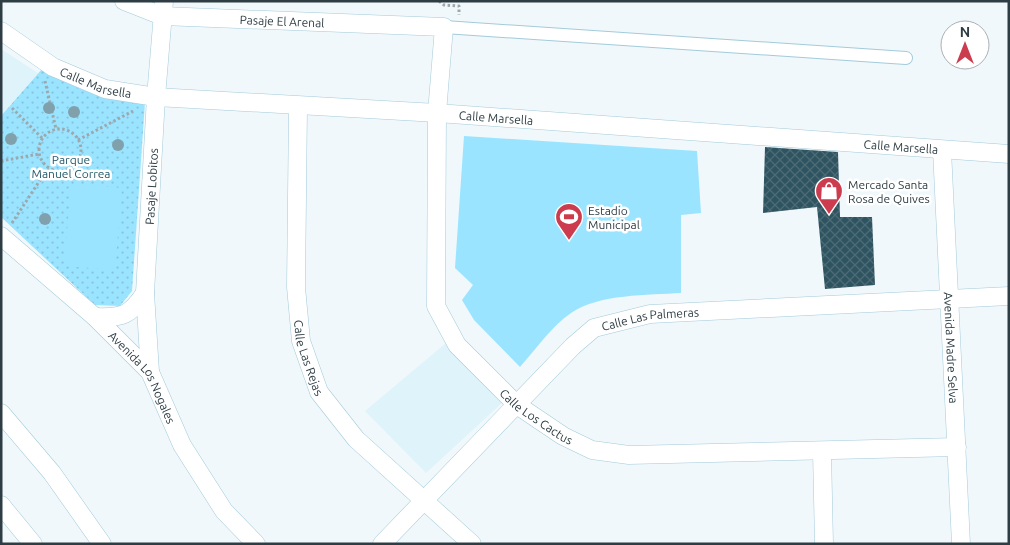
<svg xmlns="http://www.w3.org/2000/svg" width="1010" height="545" viewBox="0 0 1010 545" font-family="Ubuntu,sans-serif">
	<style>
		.built { fill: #dff3fa }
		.park { fill: url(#park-dots) }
		.pitch { fill: #9ae4ff }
		.building { fill: url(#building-cross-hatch) }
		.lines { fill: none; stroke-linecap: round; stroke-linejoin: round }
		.pedestrian-casing { stroke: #a3cbda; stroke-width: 14 }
		.minor-casing { stroke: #a3cbda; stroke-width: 19 }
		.path { stroke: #9da8ad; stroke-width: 3; stroke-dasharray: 2.5 2.5; stroke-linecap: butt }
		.pedestrian { stroke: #fff; stroke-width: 12 }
		.minor { stroke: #fff; stroke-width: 18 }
		.tree { fill: #80a1ac }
		.labels { text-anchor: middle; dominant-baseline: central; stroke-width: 5; stroke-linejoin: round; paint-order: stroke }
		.street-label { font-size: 12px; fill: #2d3d43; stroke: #fff }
		.park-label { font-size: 12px; fill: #255a6b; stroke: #fff }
		.poi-label { font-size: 12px; fill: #2d3d43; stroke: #fff; text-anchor: start }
	</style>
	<defs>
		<pattern id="park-dots" width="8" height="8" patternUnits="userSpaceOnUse" patternTransform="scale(1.25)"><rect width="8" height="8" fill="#9ae4ff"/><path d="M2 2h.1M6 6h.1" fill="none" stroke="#85c4dc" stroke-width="1.8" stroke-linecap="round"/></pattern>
		<pattern id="building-cross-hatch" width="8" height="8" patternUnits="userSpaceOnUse" patternTransform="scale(1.25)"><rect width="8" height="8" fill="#2f5461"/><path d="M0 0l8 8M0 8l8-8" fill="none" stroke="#4c6b75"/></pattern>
	</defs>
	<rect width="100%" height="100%" fill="#f0f8fb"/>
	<path class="built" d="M1,49L38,73L1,116Z
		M446,343L503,402L426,473L365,411Z"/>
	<path class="park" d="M42,69C79,90 102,101 145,102L132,291L120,306L95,305L1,217V116Z"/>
	<path class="pitch" d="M464,136L697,151L701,213L681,215V293C649,295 598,294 571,313C551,327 536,349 520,367L474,320L462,300L473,285L455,268Z
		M71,184L122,188L115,270L64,266Z"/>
	<path class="building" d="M765,147L838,152L840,217H872L875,285L825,289L817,207L763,213Z"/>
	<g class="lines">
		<defs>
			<path id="pedestrian" d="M444,27L906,58"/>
			<g id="minor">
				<path id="s1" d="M124,1L162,16L444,27L437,113L436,306L457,345L517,405L563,436L592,450L629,455L957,447"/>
				<path id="s2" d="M1,31L53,67L105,89L156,97L437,113L1009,154"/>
				<path id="s3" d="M298,107L296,287L301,341L319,392L356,439L472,544"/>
				<path id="s4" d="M942,150L961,544"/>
				<path id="s5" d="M1,236L95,317L150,372L182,445L224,511L256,544"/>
				<path d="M95,317C122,318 130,316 145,293"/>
				<path id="s6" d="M150,372L145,293L156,97L164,1"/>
				<path d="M1,413L52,473L102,544"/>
				<path d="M822,451L824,544"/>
				<path d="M1,505L33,544"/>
				<path id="s7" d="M382,544L573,346L594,328L650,314L1009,296"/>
			</g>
		</defs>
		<use href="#pedestrian" class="pedestrian-casing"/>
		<use href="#minor" class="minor-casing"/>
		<path class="path" d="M439,1L444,5L459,6V15
			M45,81L56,129
			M12,108L42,138
			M39 150a21 21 0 1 1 42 0a21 21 0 1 1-42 0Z
			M78,140L133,111
			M1,161L39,154
			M12,223L48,168"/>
		<use href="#pedestrian" class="pedestrian"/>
		<use href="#minor" class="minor"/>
	</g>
	<g class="tree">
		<circle cx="49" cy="108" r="6"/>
		<circle cx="74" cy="112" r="6"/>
		<circle cx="11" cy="139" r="6"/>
		<circle cx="118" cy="145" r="6"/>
		<circle cx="45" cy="219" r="6"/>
	</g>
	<defs>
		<symbol id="shop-pin" viewBox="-11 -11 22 30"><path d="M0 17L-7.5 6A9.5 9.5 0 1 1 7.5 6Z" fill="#cc3c4e" stroke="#fff"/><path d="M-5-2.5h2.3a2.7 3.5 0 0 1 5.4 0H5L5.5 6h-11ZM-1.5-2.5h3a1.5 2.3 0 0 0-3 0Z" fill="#fff"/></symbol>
		<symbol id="stadium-pin" viewBox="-11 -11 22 30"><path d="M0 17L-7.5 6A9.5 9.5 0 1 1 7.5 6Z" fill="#cc3c4e" stroke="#fff"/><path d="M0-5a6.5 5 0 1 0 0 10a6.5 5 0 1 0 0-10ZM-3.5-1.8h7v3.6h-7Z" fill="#fff"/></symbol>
	</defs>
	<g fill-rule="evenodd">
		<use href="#shop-pin" x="813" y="175" width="32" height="43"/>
		<use href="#stadium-pin" x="553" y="201" width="32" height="43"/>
	</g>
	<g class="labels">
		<g class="street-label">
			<text stroke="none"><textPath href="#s1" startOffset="161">Pasaje El Arenal</textPath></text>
			<text stroke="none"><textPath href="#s2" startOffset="109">Calle Marsella</textPath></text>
			<text stroke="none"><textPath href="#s2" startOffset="512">Calle Marsella</textPath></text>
			<text stroke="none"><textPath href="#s2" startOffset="918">Calle Marsella</textPath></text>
			<text stroke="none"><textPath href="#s6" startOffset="186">Pasaje Lobitos</textPath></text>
			<text stroke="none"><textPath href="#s7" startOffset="360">Calle Las Palmeras</textPath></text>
			<text stroke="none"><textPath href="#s4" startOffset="198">Avenida Madre Selva</textPath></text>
			<text stroke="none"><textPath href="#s3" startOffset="252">Calle Las Rejas</textPath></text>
			<text stroke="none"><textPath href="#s5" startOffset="202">Avenida Los Nogales</textPath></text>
			<text stroke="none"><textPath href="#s1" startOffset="754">Calle Los Cactus</textPath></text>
		</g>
		<g class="park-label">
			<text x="71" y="159">Parque<tspan x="71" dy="14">Manuel Correa</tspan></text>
		</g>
		<g class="poi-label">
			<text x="848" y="184">Mercado Santa<tspan x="848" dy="14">Rosa de Quives</tspan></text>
			<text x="588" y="210">Estadio<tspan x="588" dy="14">Municipal</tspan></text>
		</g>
	</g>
	<rect width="1010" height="545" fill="none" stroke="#2d3d43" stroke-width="5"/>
	<g transform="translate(965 45)"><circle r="24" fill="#ffffff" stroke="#abb1b4"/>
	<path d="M0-4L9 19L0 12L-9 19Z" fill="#cc3c4e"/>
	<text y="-8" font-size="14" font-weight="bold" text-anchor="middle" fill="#2d3d43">N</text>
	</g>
</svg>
